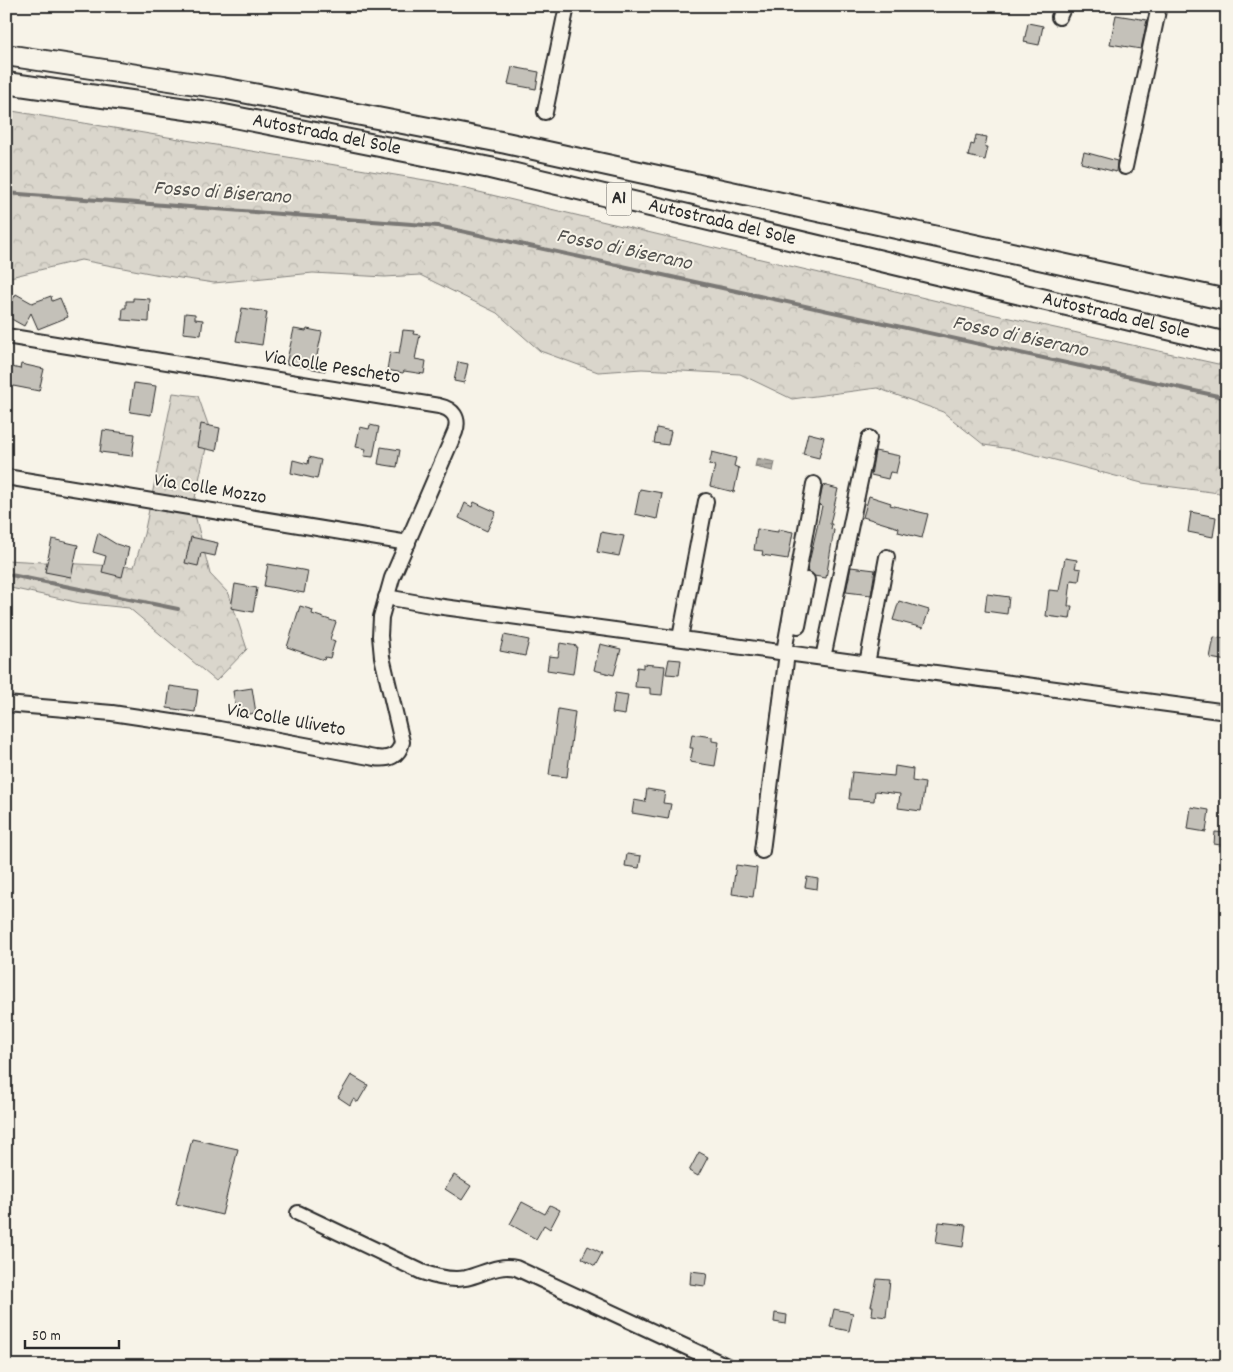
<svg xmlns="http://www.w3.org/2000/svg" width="1233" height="1372" viewBox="0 0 1233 1372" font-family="Dekko,sans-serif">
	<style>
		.forest { fill: url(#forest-crowns); stroke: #82807c }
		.water { fill: url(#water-rules); stroke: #7a7874 }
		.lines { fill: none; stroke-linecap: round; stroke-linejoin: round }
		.stream { stroke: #7a7874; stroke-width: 4 }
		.building { fill: #c4c1b9; stroke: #2b2b2b }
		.minor-casing { stroke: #2b2b2b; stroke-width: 18 }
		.highway-casing { stroke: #2b2b2b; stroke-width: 24 }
		.minor { stroke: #f7f3e8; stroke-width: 14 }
		.highway { stroke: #f7f3e8; stroke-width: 20 }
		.labels { text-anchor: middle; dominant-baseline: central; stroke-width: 4; stroke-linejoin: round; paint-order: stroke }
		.shield { fill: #f7f3e8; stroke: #686764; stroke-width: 1 }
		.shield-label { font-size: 19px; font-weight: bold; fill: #2b2b2b }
		.street-label { font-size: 20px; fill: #2b2b2b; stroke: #f7f3e8 }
		.water-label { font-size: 21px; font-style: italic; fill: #53524f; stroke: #f7f3e8 }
	</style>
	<defs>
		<pattern id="forest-crowns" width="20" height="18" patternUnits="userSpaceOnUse" patternTransform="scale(1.25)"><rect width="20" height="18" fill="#dad6cc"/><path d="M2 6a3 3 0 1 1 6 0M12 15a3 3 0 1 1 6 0" fill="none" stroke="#bbb8af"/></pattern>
		<pattern id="water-rules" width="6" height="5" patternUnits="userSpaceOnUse" patternTransform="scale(1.25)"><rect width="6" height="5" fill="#afaca4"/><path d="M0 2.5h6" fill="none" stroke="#8f8c86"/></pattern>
	</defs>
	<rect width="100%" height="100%" fill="#f7f3e8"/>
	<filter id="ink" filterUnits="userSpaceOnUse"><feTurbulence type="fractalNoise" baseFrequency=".02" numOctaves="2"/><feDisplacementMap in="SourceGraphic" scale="10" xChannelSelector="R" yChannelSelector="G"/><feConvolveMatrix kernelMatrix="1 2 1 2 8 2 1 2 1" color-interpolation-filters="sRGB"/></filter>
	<g filter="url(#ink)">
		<path class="forest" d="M6,110L437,182L996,315L1227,366V494L1142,483L1017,450L984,445L943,412L877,388L792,399L740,374L642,369L598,372L540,351L497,313L420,275L385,277L313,273L214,283L160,275L81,260L6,278Z
			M173,393L198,396L210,430L193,507L210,574L229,594L247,649L216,681L129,608L80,603L6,587V560L134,567L144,534Z"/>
		<path class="water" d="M757,458L775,462L773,471L755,467Z"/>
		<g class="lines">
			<path class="stream" d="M6,193L438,226L1227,398
				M6,574L178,609"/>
		</g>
		<path class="building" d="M1116,15L1147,20L1141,49L1110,44Z
			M1028,23L1043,26L1039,45L1024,42Z
			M512,67L539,72L536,89L508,84Z
			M976,135L987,137L985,147H988L985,160L968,156L971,144L974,145Z
			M1084,152L1117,161L1116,172L1081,163Z
			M16,294L32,303L51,296L52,301L60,298L68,317L38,329L31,313L24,326L6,316V311Z
			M133,298L150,299L149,322L122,320L123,308H126V301H133Z
			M242,308L267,312L262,345L236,341Z
			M185,313L195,314V319L203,320L201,335L183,333Z
			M294,329L306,331L307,329L322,332L316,360L327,362L325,371L286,364Z
			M403,330L414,331L413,334L420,335L415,359L426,361L424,374L404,371L403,373L387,370L390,352L399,354Z
			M458,362L468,364L464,383L454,381Z
			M21,364L44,369L39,391L8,385L12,367L20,369Z
			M134,383L156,386L151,415L130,412Z
			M201,424L220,428L216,451L197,447Z
			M370,425L379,427L373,457L364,456L366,449L356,447L360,427L369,429Z
			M657,428L671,431L668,445L654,443Z
			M103,430L135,434L132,456L100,452Z
			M808,433L824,437L819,458L803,454Z
			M381,447L400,450L397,467L378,464Z
			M875,451L900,456L896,473L890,472L888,479L871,475Z
			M712,452L736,458L734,466L739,468L734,492L710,486L715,466L709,465Z
			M309,457L321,460L317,479L291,473L293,460L308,464Z
			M823,485L838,489L830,524H832L831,529L834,530L826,578L814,576L807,571L822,506L819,505Z
			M640,489L662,493L657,519L635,514Z
			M869,496L891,503L890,505L928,514L922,538L898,532L899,528L863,517Z
			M474,502L496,512L487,531L459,518L465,503L472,507Z
			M1191,512L1216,517L1213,537L1188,532Z
			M757,529L778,532V529L793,532L788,559L762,555L763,551L754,550Z
			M601,532L624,536L619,556L597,552Z
			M98,533L116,544L129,548L122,577L102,572L106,556L93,552Z
			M191,537L218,543L215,556L201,553L198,566L185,563Z
			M52,539L78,545L71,577L45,572Z
			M1065,558L1077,560L1075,568L1081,569L1079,581L1071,580L1068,606H1072L1070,619L1046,616L1049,590L1059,591Z
			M268,564L308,571L304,593L264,586Z
			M851,567L875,570L871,595L846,592Z
			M235,584L257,588L253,612L231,608Z
			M987,594L1009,597L1007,614L985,611Z
			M899,601L929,610L923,628L893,620Z
			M300,606L313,610L312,614L336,622L330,639L335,641L330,658L325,657L324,660L287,647Z
			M504,635L529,640L525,656L500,651Z
			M1214,637L1227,639V661L1210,658Z
			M560,643L577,646L573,674L547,670L549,656L558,657Z
			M600,644L621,649L614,675L594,670Z
			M669,659L681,660L679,675L666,674Z
			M643,664L665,666L662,695L650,694V688L635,687L637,667L643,668Z
			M170,686L198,690L195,712L167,708Z
			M252,688L256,713L237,716L233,691Z
			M615,693L628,695L625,715L612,713Z
			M558,709L575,712L567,777L549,775Z
			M692,734L712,737V741L719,742L715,766L690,762L693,748H690Z
			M895,766L913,769L912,781L925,783L921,811L898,808L900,794L875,791L874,801L849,799L852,772L894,776Z
			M647,789L665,792L663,803L671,804L668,819L632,813L634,800L645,802Z
			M1191,807L1209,810L1206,832L1188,829Z
			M1215,832L1227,833V846L1214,844Z
			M627,854L641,856L639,868L625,866Z
			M736,865L757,868L753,897L732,894Z
			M807,877L818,879L817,889L805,887Z
			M351,1075L368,1085L358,1102L353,1099L350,1105L338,1097Z
			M192,1139L238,1149L222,1215L176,1204Z
			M699,1152L708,1157L698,1176L689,1171Z
			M454,1175L471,1186L462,1200L445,1189Z
			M522,1202L545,1214L550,1205L560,1210L550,1229L544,1225L536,1239L510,1224Z
			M939,1222L966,1225L963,1247L936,1243Z
			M588,1246L602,1253L595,1266L582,1258Z
			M691,1271L707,1273L705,1286L690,1284Z
			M877,1279L890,1280L886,1317L872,1315L873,1306H871Z
			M834,1309L853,1313L849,1331L830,1327Z
			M775,1313L787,1315L786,1324L774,1322Z"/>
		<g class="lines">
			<defs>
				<path id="minor" d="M1059,17L1064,6
					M545,112L567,6
					M1125,167L1159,6
					M6,336L439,406C453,409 460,418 455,432L392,578L381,617L380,636L382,657L402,742C399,756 389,760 375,758L219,729L112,713L6,704
					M6,477L408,543
					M386,597L436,606L1227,712
					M798,626L807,580
					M680,638L706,501
					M784,652L814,484
					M823,658L869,438
					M867,664L887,557
					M762,851L787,653
					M298,1213L422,1272C436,1277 451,1281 466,1278C483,1274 498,1264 516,1268L727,1366"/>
				<g id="highway">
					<path d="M6,55L222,88L506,143L1227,300"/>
					<path id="s1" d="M6,83L214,113L490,168L1227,343"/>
				</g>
			</defs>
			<use href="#minor" class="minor-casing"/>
			<use href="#highway" class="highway-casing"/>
			<use href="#minor" class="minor"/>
			<use href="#highway" class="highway"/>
		</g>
	</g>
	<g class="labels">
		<rect class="shield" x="606.5" y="182.5" width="25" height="33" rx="4"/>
		<g class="shield-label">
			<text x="619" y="199">A1</text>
		</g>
		<g class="street-label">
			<text stroke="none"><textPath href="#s1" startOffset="325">Autostrada del Sole</textPath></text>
			<text stroke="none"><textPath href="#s1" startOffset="730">Autostrada del Sole</textPath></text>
			<text stroke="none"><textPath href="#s1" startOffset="1135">Autostrada del Sole</textPath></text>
			<text transform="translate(332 368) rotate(9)">Via Colle Pescheto</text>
			<text transform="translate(210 490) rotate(9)">Via Colle Mozzo</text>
			<text transform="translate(286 721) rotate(10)">Via Colle Uliveto</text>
		</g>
		<g class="water-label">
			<text transform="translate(222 194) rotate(4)">Fosso di Biserano</text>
			<text transform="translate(624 251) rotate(12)">Fosso di Biserano</text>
			<text transform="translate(1020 338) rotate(12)">Fosso di Biserano</text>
		</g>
	</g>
	<rect width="1233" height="1372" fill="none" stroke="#f7f3e8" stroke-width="25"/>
	<rect x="12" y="12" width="1208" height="1347" fill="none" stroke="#2b2b2b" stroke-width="2" filter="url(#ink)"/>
	<path d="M25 1340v8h94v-8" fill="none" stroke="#2b2b2b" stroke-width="2.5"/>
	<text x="32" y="1340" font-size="15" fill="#2b2b2b" stroke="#f7f3e8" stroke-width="4" paint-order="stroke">50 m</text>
</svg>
